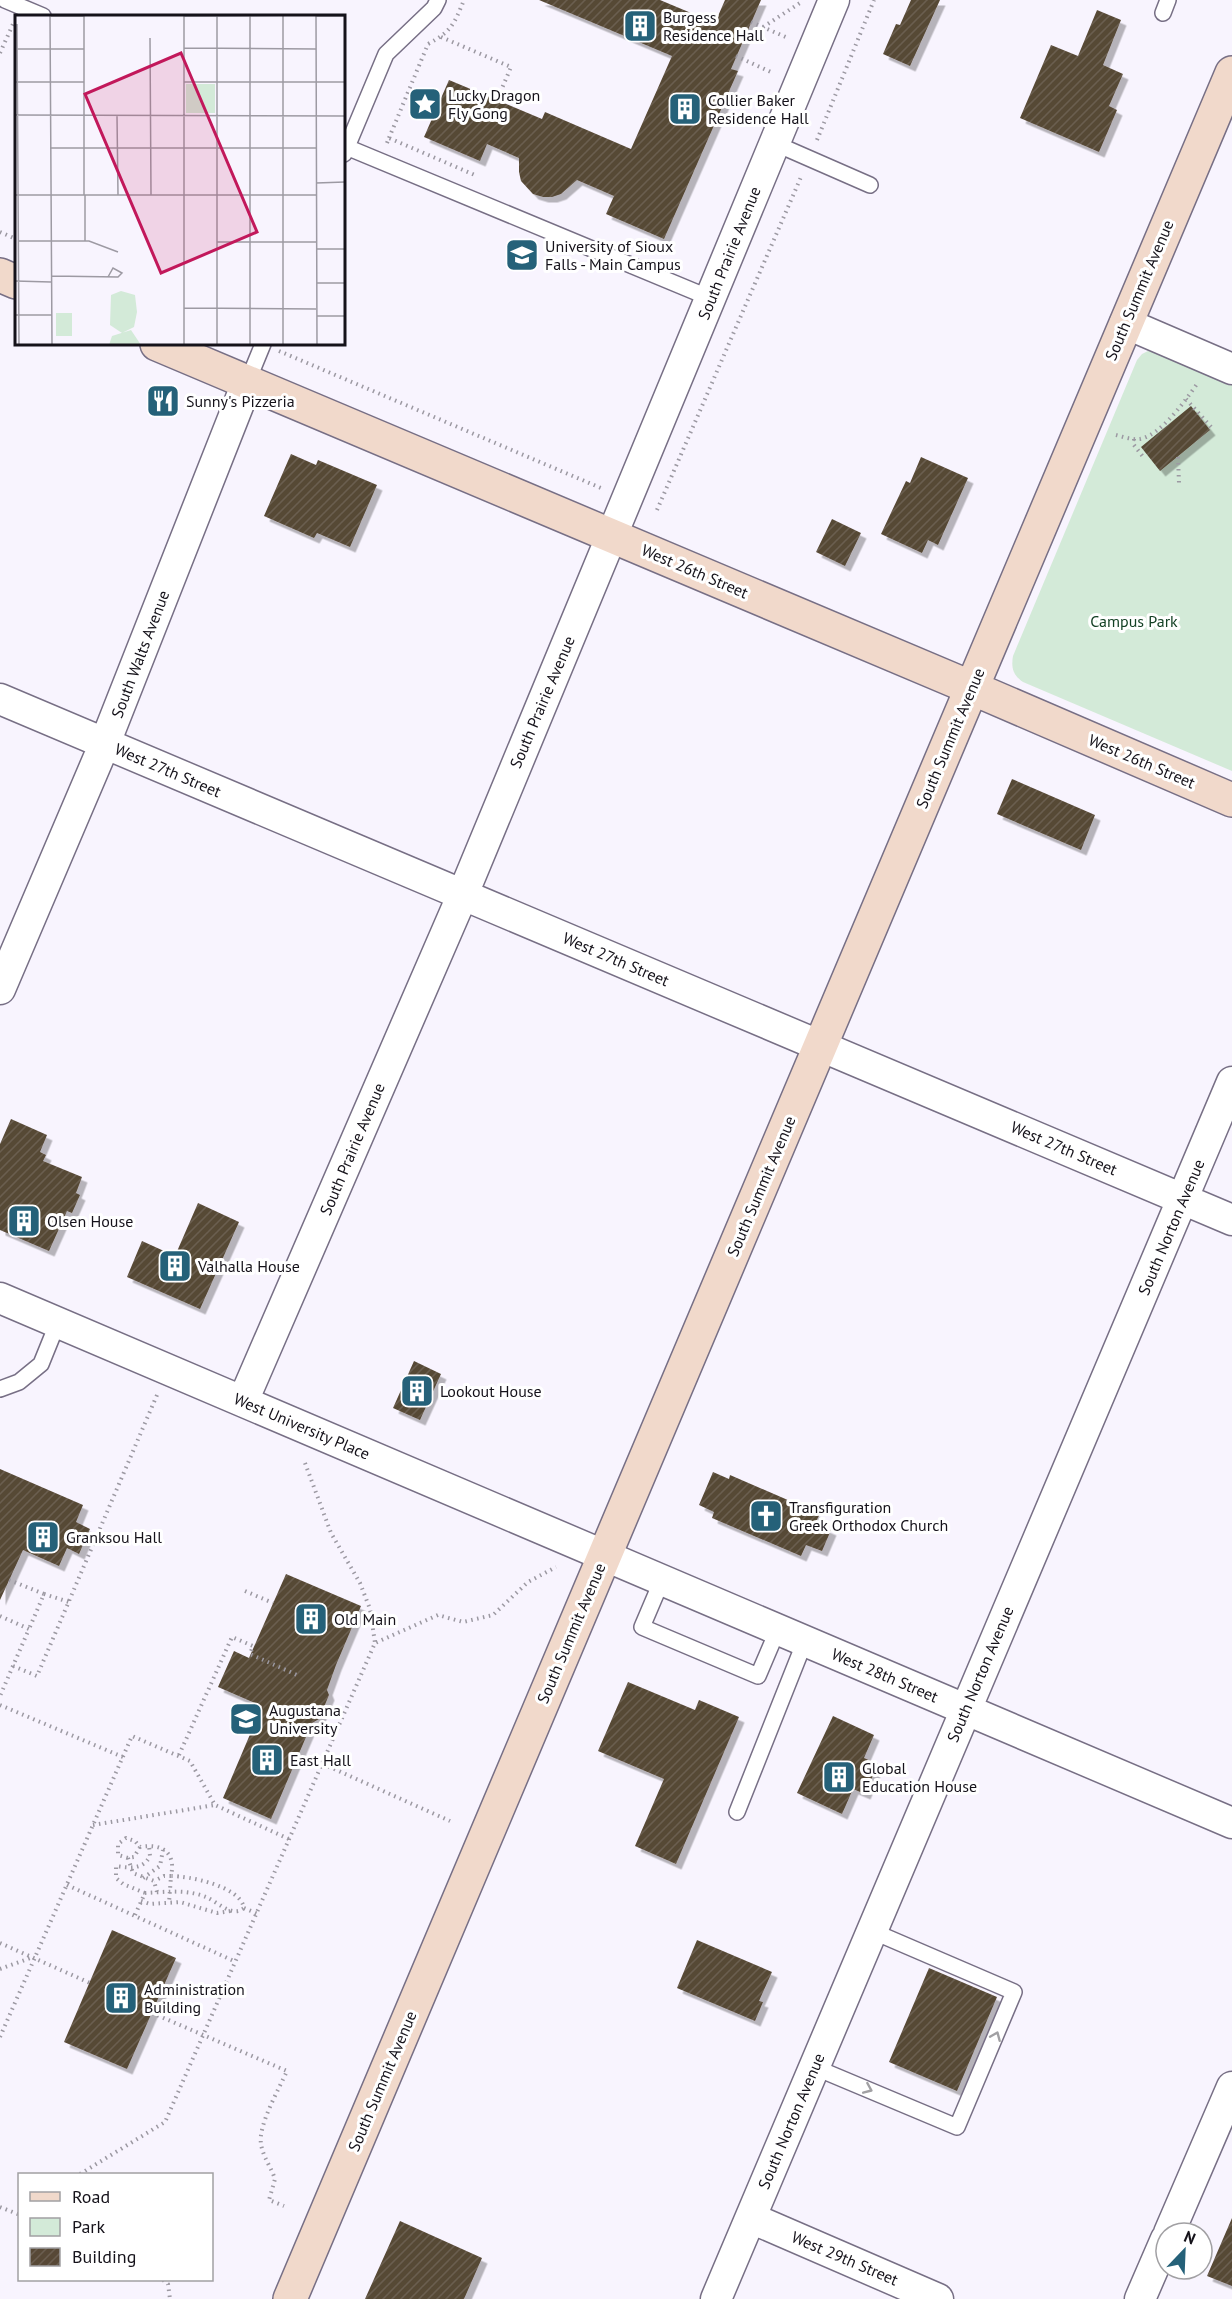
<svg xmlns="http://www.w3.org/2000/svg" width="1232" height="2299" viewBox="0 0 1232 2299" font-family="'PT Sans',sans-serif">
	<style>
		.green { fill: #d3ead8 }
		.building { fill: url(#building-hatch); filter: url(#shadow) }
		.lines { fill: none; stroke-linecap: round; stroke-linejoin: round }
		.lane-casing { stroke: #776f85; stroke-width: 18 }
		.street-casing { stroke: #776f85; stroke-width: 33 }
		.secondary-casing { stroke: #776f85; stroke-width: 36 }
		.path { stroke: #9c99a2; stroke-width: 4; stroke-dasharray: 1.5 4.5; stroke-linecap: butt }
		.lane { stroke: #fff; stroke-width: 15 }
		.street { stroke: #fff; stroke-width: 30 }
		.secondary { stroke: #f1d9cb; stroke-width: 33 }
		.oneway { stroke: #a1a0a3 }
		.labels { text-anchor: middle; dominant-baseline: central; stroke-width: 6; stroke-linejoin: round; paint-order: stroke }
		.poi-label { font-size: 16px; fill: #15121a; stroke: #fff; text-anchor: start }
		.street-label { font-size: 16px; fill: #15121a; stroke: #fff }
		.park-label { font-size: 16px; fill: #134024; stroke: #fff }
		.inset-road { fill: none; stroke: #9d9aa3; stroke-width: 1.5 }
		.view { fill: #c2185b; fill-opacity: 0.15; stroke: #c2185b; stroke-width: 3 }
		.inset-edge { fill: none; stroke: #15121a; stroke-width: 3 }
	</style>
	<defs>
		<pattern id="building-hatch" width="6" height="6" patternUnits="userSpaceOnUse" patternTransform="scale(1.5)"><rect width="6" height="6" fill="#574836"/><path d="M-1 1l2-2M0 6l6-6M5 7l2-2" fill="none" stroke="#6b5e50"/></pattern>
		<filter id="shadow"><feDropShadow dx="5.5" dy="5.5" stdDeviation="0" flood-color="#0004"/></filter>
	</defs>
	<rect width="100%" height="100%" fill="#f8f4fe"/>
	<path class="green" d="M1148,351L1158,352L1232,384V771L1023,682C1013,675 1011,668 1013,656L1137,360L1142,354Z"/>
	<path class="building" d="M539,0H660L715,23L725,0H761L731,69L738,71L664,239L606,214L614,196L577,180L561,194L552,197H543L533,194L521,181L519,172V158L487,144L480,161L424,137L449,80L542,119L545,112L631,149L672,56Z
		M911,0H940L910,66L883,54L896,24L900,25Z
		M1097,10L1121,20L1103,65L1123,74L1109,106L1117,110L1099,152L1020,118L1051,45L1078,56Z
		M1191,406L1210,430L1160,471L1141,447Z
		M291,454L316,465L318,460L377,485L350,547L317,533L314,538L264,516Z
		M921,457L968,478L938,545L928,540L922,553L881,534L906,481L910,483Z
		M832,519L861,533L845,566L816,552Z
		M1012,779L1095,815L1081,850L997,814Z
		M11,1119L47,1135L40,1152L46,1155L43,1161L82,1177L76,1193L80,1195L72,1213L67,1211L49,1251L0,1230V1144Z
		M198,1203L239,1222L200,1309L127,1277L142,1241L175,1256Z
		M414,1361L441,1374L420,1420L393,1408Z
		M0,1469L83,1505L76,1522L90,1529L79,1554L67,1548L59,1566L23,1550L0,1600Z
		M713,1472L729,1479L730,1475L820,1514L815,1523L831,1530L822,1551L806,1545L801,1556L712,1518L714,1512L699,1505Z
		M286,1574L361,1606L336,1665L327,1690L329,1695L319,1719L312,1723L271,1819L223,1798L262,1706L218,1687L234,1651L249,1658Z
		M628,1682L695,1710L699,1700L739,1717L676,1864L635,1846L664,1779L598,1751Z
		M833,1716L874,1735L864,1758L878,1764L865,1794L853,1789L842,1814L797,1793Z
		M112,1930L176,1958L127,2069L64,2042Z
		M697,1940L772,1972L759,2001L763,2002L755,2021L677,1988Z
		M929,1968L997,1997L957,2091L889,2062Z
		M1232,2218V2286L1207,2276Z
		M400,2221L482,2258L464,2299H365Z"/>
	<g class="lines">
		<defs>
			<path id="lane" d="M5,0L43,16
				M1163,13L1168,0
				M774,143L870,185
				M344,146L710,298
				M344,154L386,54L434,8L438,0
				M247,383L263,344
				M0,1389L19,1382L41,1364L58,1322
				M662,1580L642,1627L758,1676L778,1629
				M737,1812L805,1641
				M814,2067L957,2127L1014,1992L872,1931"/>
			<path id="street" d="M1125,323L1232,369
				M0,699L1232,1220
				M0,989L105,743L247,383
				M0,1298L1232,1823
				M243,1401L463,894L834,0
				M751,2218L938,2299
				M1169,2233L1232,2087
				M716,2299L1232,1082
				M1140,2299L1166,2239"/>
			<path id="secondary" d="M0,275L16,282
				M157,344L972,688L1232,800
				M290,2299L1232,73"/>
		</defs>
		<use href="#lane" class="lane-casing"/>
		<use href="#street" class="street-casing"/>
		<use href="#secondary" class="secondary-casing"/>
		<path class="path" d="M751,22L788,38
			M763,27L803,1
			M441,37L511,67L497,100
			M0,53L13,24
			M736,56L773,73
			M389,138L428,44C452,31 454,24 464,0
			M817,140L874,0
			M387,143L389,138L477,176
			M0,232L16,239
			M279,351L601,488
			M1186,399L1212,428
			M1116,435C1124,437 1132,440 1140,439C1161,435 1185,401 1197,384
			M1134,439V445L1144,458
			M1178,457L1179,483
			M657,510L801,177
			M305,1463L331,1533L360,1583L370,1609L375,1643
			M9,1580L44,1594L29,1629
			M245,1591L273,1603
			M44,1594L69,1602
			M0,1616L29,1629L0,1696
			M13,1666L37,1676L157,1395
			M0,1705L123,1757
			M179,1755L232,1637L253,1646L250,1654L297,1675L296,1678
			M323,1764L450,1821
			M93,1825L215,1805
			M140,1847L134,1857L128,1858L118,1855V1844L126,1838L135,1841L140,1847C163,1843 176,1853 171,1876H164L154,1881
			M128,1858L133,1873L154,1881L157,1892
			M143,1878L160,1866L163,1850
			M67,1885L236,1962
			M145,1893L123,1884L116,1878V1866C129,1868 143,1870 150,1856L149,1845
			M141,1901L150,1904L180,1902L217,1913L231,1911
			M244,1908L258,1914
			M135,1915L145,1893C165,1892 187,1889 206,1897C218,1902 232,1918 244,1908C240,1886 189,1876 171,1876L169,1903
			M0,1943L90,1983
			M0,1969L33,1957
			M152,2013L287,2071C279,2089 258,2125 261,2144C263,2157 271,2167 275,2179L269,2200L284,2206
			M0,2037L132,1736L190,1761L215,1805L291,1840
			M80,2174L165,2122L375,1643L438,1615L463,1622L493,1615L528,1582L556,1567
			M0,2207L20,2215
			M163,2280L168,2284L170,2299"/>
		<use href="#lane" class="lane"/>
		<use href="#street" class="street"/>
		<use href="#secondary" class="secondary"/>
	</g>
	<defs><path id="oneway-chevron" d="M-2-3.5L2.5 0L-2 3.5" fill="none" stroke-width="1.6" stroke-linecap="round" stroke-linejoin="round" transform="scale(1.5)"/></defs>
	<g class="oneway">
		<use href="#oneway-chevron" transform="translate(996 2036) rotate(-67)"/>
		<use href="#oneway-chevron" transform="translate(868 2089) rotate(23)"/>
	</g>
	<defs>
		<symbol id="building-square" viewBox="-11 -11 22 22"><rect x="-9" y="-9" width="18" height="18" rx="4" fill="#256179" stroke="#fff"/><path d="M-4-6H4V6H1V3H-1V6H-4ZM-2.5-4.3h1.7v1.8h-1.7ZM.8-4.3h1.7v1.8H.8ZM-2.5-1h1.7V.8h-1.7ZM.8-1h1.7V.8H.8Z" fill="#fff"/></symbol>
		<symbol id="sight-square" viewBox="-11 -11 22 22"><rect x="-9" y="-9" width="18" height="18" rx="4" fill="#256179" stroke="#fff"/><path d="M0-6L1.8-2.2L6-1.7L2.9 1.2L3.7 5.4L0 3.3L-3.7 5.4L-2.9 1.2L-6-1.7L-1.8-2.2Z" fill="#fff"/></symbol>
		<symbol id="university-square" viewBox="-11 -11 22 22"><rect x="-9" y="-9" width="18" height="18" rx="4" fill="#256179" stroke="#fff"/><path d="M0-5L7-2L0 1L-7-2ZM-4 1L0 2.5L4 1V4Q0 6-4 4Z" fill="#fff"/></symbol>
		<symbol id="restaurant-square" viewBox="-11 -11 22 22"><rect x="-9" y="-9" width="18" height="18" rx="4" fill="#256179" stroke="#fff"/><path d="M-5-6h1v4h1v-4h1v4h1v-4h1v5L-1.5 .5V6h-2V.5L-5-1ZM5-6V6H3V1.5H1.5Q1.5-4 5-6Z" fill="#fff"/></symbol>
		<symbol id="church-square" viewBox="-11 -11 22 22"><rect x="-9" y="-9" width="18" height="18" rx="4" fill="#256179" stroke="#fff"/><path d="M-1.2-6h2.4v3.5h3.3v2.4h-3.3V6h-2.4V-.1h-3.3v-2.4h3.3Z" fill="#fff"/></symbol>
	</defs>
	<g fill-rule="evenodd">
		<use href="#building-square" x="621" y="7" width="38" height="38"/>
		<use href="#sight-square" x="406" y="85" width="38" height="38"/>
		<use href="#building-square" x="666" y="90" width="38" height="38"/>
		<use href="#university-square" x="503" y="236" width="38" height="38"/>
		<use href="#restaurant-square" x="144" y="382" width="38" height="38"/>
		<use href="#building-square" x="5" y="1202" width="38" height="38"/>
		<use href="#building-square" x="156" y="1247" width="38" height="38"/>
		<use href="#building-square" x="398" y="1372" width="38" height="38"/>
		<use href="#church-square" x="747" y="1497" width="38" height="38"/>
		<use href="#building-square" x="24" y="1518" width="38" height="38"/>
		<use href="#building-square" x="292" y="1600" width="38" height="38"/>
		<use href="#university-square" x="227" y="1700" width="38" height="38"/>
		<use href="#building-square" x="248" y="1741" width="38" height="38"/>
		<use href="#building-square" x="820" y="1758" width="38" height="38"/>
		<use href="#building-square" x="102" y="1979" width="38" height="38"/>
	</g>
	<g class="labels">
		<g class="poi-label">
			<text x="663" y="17">Burgess<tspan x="663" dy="18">Residence Hall</tspan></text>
			<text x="448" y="95">Lucky Dragon<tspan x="448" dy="18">Fly Gong</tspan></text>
			<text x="708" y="100">Collier Baker<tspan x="708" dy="18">Residence Hall</tspan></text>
			<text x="545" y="246">University of Sioux<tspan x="545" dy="18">Falls - Main Campus</tspan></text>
			<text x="186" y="401">Sunny's Pizzeria</text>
			<text x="47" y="1221">Olsen House</text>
			<text x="198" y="1266">Valhalla House</text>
			<text x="440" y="1391">Lookout House</text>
			<text x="789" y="1507">Transfiguration<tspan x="789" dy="18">Greek Orthodox Church</tspan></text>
			<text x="66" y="1537">Granksou Hall</text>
			<text x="334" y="1619">Old Main</text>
			<text x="269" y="1710">Augustana<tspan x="269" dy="18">University</tspan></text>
			<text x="290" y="1760">East Hall</text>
			<text x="862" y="1768">Global<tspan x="862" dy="18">Education House</tspan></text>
			<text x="144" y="1989">Administration<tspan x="144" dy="18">Building</tspan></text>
		</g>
		<g class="street-label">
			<text transform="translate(729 253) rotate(-68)">South Prairie Avenue</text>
			<text transform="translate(1139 290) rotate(-67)">South Summit Avenue</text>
			<text transform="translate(695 571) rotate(23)">West 26th Street</text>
			<text transform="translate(140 654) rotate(-69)">South Walts Avenue</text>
			<text transform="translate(542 702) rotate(-67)">South Prairie Avenue</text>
			<text transform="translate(950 738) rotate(-67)">South Summit Avenue</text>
			<text transform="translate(1142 761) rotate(23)">West 26th Street</text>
			<text transform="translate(168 770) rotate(23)">West 27th Street</text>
			<text transform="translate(616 959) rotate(23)">West 27th Street</text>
			<text transform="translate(1064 1148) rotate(23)">West 27th Street</text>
			<text transform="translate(352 1149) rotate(-67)">South Prairie Avenue</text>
			<text transform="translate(761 1186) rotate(-67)">South Summit Avenue</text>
			<text transform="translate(1171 1227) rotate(-67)">South Norton Avenue</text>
			<text transform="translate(302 1426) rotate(23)">West University Place</text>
			<text transform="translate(571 1633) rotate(-67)">South Summit Avenue</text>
			<text transform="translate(980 1674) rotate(-67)">South Norton Avenue</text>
			<text transform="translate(885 1675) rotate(23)">West 28th Street</text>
			<text transform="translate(382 2081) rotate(-67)">South Summit Avenue</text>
			<text transform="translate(791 2121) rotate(-67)">South Norton Avenue</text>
			<text transform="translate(845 2258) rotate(23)">West 29th Street</text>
		</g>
		<g class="park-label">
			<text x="1134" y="621">Campus Park</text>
		</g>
	</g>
	<g transform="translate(15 15)">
		<rect width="330" height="330" fill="#f8f4fe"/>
		<path d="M106,276L120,280L122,297L119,312L107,318L95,310L96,280ZM116,315L126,330H94L97,321Z" fill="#d3ead8"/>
		<path d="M171,69H200V98H171ZM41,298H57V321H41Z" fill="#d3ead8"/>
		<path class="inset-road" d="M35,0L37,330M69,0V180M169,0V330M202,0V330M235,0V330M301,0L302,330M36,1H69M169,1L292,0M301,1H330M2,9L4,330M135,23L136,180M169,33L301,34M2,34H69M0,67H69M169,67H330M0,100L330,101M102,101L103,180M35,133H302M301,168L330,167M1,180H301M3,226H74L103,237M70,226V180M202,227H302M302,234H330M36,261L103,262L107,258L98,253L93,262M0,266L36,267M302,268H330M169,293L301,294M0,300H37M302,301H330M268,330V0"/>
		<path class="view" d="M166,38L242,217L146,258L70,79Z"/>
		<rect width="330" height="330" class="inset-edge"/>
	</g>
	<rect x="18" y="2173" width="195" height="108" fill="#ffffff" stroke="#a1a0a3" stroke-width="1.5"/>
	<rect x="30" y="2192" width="30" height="9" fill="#f1d9cb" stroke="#a1a0a3" stroke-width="1.5"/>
	<text x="72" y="2203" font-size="18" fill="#15121a">Road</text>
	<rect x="30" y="2218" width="30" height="18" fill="#d3ead8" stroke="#a1a0a3" stroke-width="1.5"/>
	<text x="72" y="2233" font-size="18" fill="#15121a">Park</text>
	<rect x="30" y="2248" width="30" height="18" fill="url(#building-hatch)" stroke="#a1a0a3" stroke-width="1.5"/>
	<text x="72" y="2263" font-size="18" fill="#15121a">Building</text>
	<g transform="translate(1184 2251) rotate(23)"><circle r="28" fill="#ffffff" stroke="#a1a0a3" stroke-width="1.5"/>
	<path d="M0-4.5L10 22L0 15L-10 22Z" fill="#256179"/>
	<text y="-9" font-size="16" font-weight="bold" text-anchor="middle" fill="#15121a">N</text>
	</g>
</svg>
